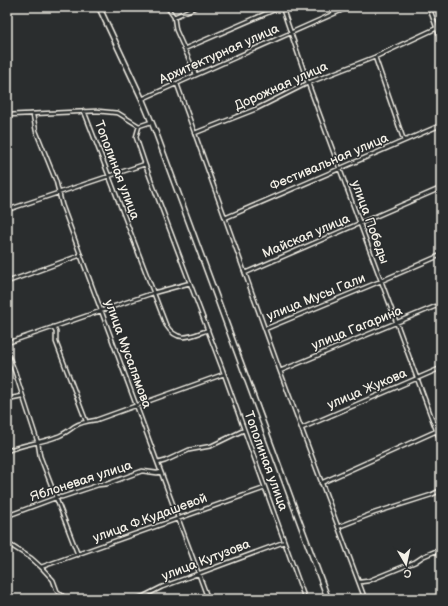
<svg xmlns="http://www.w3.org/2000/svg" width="448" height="606" viewBox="0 0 448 606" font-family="'Balsamiq Sans',sans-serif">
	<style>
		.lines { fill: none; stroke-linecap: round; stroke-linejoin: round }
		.minor-casing { stroke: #f4f1e8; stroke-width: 5.5 }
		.secondary-casing { stroke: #f4f1e8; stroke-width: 7 }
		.minor { stroke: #2a2d2e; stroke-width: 2.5 }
		.secondary { stroke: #2a2d2e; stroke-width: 4 }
		.labels { text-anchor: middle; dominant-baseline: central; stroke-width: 3; stroke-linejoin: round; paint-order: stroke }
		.street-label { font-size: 13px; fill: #f4f1e8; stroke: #2a2d2e }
	</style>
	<rect width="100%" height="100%" fill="#2a2d2e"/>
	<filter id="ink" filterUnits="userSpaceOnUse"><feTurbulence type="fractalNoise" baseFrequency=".025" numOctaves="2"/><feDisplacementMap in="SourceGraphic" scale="8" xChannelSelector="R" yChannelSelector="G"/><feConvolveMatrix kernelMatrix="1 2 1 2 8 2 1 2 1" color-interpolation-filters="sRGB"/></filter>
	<g filter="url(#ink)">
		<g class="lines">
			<defs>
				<path id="minor" d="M167,7L174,17
					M282,7L308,83L441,443
					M429,7L441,40
					M174,17L176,30L196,75
					M174,17L196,7
					M184,49L281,7
					M375,57L404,141
					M177,84L280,371L365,599
					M142,99L349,7
					M84,111L166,325C178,344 191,336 208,330
					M7,115L97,111L118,113L139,126L151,122
					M33,115L36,131L56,181L62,205L208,599
					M195,133L256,109L308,83L375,57L437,28
					M145,164L222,368L305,599
					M7,210L145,164L136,137L139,126
					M225,218L441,125
					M245,273L441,188
					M7,282L81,255
					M53,327L56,332V342L86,421
					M265,329L381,281L441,255
					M7,343L153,293L190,283
					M7,352L15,372L38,443L40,456L78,555
					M280,371L441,304
					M7,399L22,396
					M302,428L441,368
					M7,451C23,444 40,443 56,437C63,435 69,430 75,426C81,422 89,421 96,420L224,374
					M158,463L165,461L189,450L211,446L244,430
					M321,483L441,429
					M7,516L58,497H62L98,485L107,484L142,471L157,473L161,472
					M338,527L374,513L431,495L441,490
					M7,543L31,558L41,567L53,580L57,591L66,599
					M41,567L265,488
					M360,582L368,581L415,562L424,556L436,551L441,556
					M135,599L144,596L162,587L284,542"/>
				<path id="secondary" d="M99,7L142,99L156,133L328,599"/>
			</defs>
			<use href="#minor" class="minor-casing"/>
			<use href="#secondary" class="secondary-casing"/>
			<use href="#minor" class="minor"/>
			<use href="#secondary" class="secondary"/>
		</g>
	</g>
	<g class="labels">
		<g class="street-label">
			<text transform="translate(219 54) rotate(-24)">Архитектурная улица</text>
			<text transform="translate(281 86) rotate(-24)">Дорожная улица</text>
			<text transform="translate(329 162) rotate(-23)">Фестивальная улица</text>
			<text transform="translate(117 170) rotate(69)">Тополиная улица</text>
			<text transform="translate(370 222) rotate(70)">улица Победы</text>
			<text transform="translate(306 236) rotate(-23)">Майская улица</text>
			<text transform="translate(316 297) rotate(-22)">улица Мусы Гали</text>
			<text transform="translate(357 328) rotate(-22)">улица Гагарина</text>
			<text transform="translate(128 354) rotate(70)">улица Мусалямова</text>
			<text transform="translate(367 389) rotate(-23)">улица Жукова</text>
			<text transform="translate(266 461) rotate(70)">Тополиная улица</text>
			<text transform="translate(81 481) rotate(-18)">Яблоневая улица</text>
			<text transform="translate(150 518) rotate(-20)">улица Ф.Кудашевой</text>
			<text transform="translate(206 560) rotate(-21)">улица Кутузова</text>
		</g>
	</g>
	<rect width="448" height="606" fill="none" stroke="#2a2d2e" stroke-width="24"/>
	<rect x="12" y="12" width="424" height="582" fill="none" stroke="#f4f1e8" stroke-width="1.5" filter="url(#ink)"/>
	<g transform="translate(406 564) rotate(171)" stroke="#2a2d2e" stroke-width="3" paint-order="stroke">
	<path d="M0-3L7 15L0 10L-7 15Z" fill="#f4f1e8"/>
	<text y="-6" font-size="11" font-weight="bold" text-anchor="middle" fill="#f4f1e8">С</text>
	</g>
</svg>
